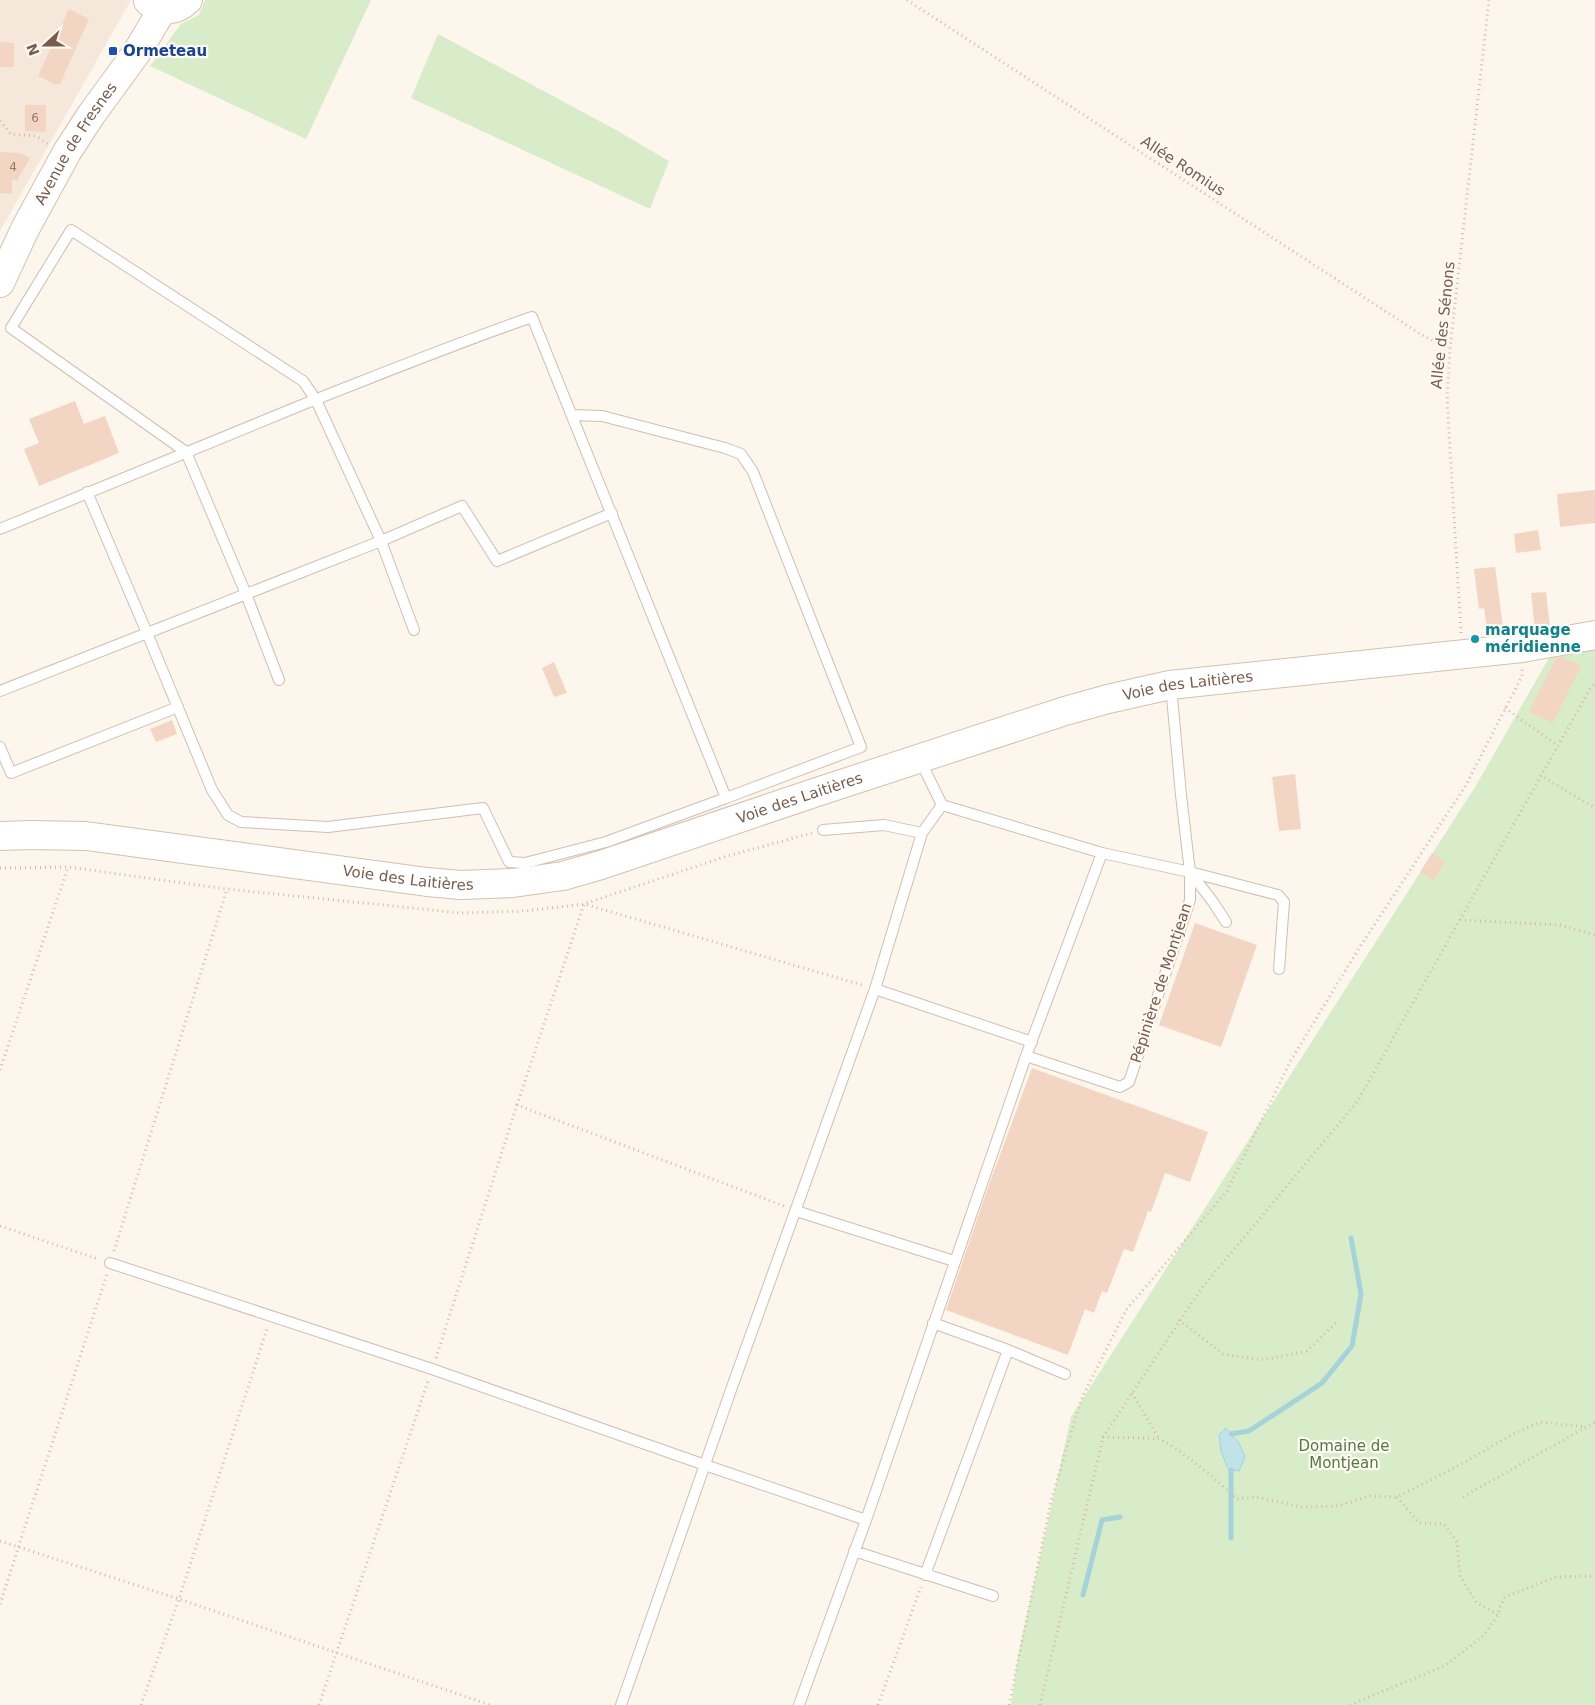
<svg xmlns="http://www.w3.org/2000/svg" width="1595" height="1705" viewBox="0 0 1595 1705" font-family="'DejaVu Sans',sans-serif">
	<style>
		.residential { fill: #f5e8da }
		.green { fill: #d8ecc9 }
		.water { fill: #bfe3e8; stroke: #a5d3da }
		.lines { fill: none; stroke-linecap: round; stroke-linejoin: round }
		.stream { stroke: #a5d3da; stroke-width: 5 }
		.building { fill: #f3d5c3 }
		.lane-casing { stroke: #d1beb0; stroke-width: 12 }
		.secondary-casing { stroke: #d6c0b0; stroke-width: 30 }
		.path { stroke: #d9b8a5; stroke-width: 3; stroke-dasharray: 1 4; stroke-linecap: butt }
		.lane { stroke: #fff; stroke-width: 10 }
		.secondary { stroke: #fff; stroke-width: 28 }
		.transit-dot { fill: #1a4fb4; stroke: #fffaf3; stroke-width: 2 }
		.culture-dot { fill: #0f9aa8; stroke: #fffaf3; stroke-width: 2 }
		.labels { text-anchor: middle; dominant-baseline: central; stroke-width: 4.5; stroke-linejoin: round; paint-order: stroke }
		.number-label { font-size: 12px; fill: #987a6a }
		.transit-label { font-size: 15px; font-weight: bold; fill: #164399; stroke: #fffaf3; text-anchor: start }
		.street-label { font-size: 15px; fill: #7a5c4d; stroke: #fffaf3 }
		.culture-label { font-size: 15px; font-weight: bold; fill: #0d838f; stroke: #fffaf3; text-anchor: start }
		.park-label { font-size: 15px; fill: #537a41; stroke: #fffaf3 }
	</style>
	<rect width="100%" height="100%" fill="#fdf6ec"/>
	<path class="residential" d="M0,0H131L0,231Z"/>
	<path class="green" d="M205,0H371L306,139L150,66L181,24L199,15Z
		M438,34L616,130L669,161L650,209L411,98Z
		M1595,643V1705H1011L1018,1655L1071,1417L1475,787L1553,651Z"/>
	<path class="water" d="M1226,1428L1239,1443L1245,1457L1239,1471L1228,1469L1221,1451L1219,1435Z"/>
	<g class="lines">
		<path class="stream" d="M1231,1434L1249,1431L1322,1383L1352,1346L1361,1294L1351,1238
			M1231,1470V1538
			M1083,1595L1102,1520L1120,1517"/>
	</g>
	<path class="building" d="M69,9L89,19L60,84H55L38,76Z
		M0,42L14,43V67H0Z
		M25,105H46V132L25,131Z
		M0,152L20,153L30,158L17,181L12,179V194L0,193Z
		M75,401L84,424L105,416L119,453L39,486L24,449L39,443L29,419Z
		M1595,490V523L1560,527L1557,494Z
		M1538,530L1541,550L1516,553L1514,534Z
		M1495,567L1504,634L1488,636L1484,608L1479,609L1474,569Z
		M1546,592L1550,627L1535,630L1531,593Z
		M1561,657L1581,666L1553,723L1529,712L1556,658Z
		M554,662L567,693L554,697L542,668Z
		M172,720L177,734L156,742L150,729Z
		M1295,774L1301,829L1279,831L1272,777Z
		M1432,853L1445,862L1434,880L1420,872Z
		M1195,923L1257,945L1221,1047L1159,1025Z
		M1032,1068L1208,1132L1190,1182L1165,1173L1151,1212L1148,1211L1133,1252L1124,1249L1107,1293L1102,1291L1094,1313L1085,1309L1068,1355L946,1310L986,1193Z"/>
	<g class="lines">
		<defs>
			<path id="lane" d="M572,415L602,416L725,448L741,454L753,472L861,747L726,798
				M0,529C103,486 206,444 309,402C383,373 457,343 532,317L726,798L606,842L525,863L509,862L483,808L328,827L241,822L228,815L212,790L147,633L87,492
				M279,680L246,594L186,452L11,328L71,230L303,381L316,400L381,541L414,630
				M0,691L381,541L462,506L497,561L612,513
				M0,747L11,773L178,707
				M823,830L884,825L922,833
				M1102,853L1190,872L1278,895L1284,902L1279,969
				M1190,872L1213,902L1226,922
				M875,989L1032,1042
				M1026,1056L1120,1087L1129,1082L1190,900V872L1181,795L1171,686
				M796,1211L954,1261
				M110,1263L432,1369L705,1465L866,1520
				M933,1323L1008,1350L1065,1374
				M854,1551L993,1596
				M925,1575L1008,1350
				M621,1705L732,1387L875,989L922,833L942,805
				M799,1705L866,1520L1026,1056L1102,853L942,805L920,760"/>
			<g id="secondary">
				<path d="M148,1C161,13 175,12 188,0"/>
				<path id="s1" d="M0,283L25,229L67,152L91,115L137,52L162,10"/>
				<path id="s2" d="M0,836L31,835L86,836L427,882L461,885L513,883L563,876L601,865L817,792L1065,711L1108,699L1170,685L1522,648L1595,635"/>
			</g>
		</defs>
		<use href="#lane" class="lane-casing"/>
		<use href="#secondary" class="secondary-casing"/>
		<path class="path" d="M907,0L1425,337L1450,348
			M0,121L11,134L36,136L48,144
			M1461,633L1447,399L1450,348L1489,0
			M1505,708L1557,745
			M1540,775L1595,808
			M0,868L68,867L227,889L461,913L525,911L584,904L724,857L812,833
			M1460,920L1560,925L1595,935
			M0,1070L68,867
			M517,1105L584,904L862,985
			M0,1226L98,1259
			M114,1251L227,889
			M1179,1320L1223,1354L1263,1360L1307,1351L1338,1321
			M436,1358L517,1105L784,1206
			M1132,1393L1159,1439
			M1103,1437C1121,1438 1140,1437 1157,1439C1173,1442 1225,1487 1237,1499L1256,1497L1302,1507L1338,1506L1370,1496L1397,1497L1456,1467L1515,1433L1541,1422L1586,1427
			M1397,1497L1419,1523L1444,1524L1457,1542L1460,1576L1476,1602L1498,1615
			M1463,1497L1595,1422
			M0,1541L179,1599L490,1705
			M0,1604L107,1274
			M141,1705L179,1599L267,1329
			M319,1705L428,1381
			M878,1705L921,1587
			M1009,1705L1051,1501L1081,1400L1126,1310L1227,1191L1291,1060L1356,953L1466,785L1522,676V669
			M1040,1705L1103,1437L1201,1289L1357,1102L1590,689L1595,684
			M1350,1705L1446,1665L1484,1635L1498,1615L1500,1607L1505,1597L1556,1577L1595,1576"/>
		<use href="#lane" class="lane"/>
		<use href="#secondary" class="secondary"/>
	</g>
	<rect class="transit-dot" x="108" y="46" width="10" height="10" rx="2.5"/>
	<circle class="culture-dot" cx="1475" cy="639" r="5"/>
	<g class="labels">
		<g class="number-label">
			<text x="35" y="118">6</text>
			<text x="13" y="167">4</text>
		</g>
		<g class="transit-label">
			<text x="123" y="51">Ormeteau</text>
		</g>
		<g class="street-label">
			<text stroke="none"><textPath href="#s1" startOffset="159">Avenue de Fresnes</textPath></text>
			<text transform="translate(1183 166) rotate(33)">Allée Romius</text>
			<text transform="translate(1443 325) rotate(-84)">Allée des Sénons</text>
			<text stroke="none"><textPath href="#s2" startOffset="1221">Voie des Laitières</textPath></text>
			<text stroke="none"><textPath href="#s2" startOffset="816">Voie des Laitières</textPath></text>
			<text stroke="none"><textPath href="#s2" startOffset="411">Voie des Laitières</textPath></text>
			<text transform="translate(1161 983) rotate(-72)">Pépinière de Montjean</text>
		</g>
		<g class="culture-label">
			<text x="1485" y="630">marquage<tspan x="1485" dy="17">méridienne</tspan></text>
		</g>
		<g class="park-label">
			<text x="1344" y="1446">Domaine de<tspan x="1344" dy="17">Montjean</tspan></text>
		</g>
	</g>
	<g transform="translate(45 45) rotate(249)" stroke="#fffaf3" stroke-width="4" paint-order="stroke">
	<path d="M0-4L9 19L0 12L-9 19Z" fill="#7a5c4d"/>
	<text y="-8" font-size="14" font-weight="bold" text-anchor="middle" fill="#7a5c4d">N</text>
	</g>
</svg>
